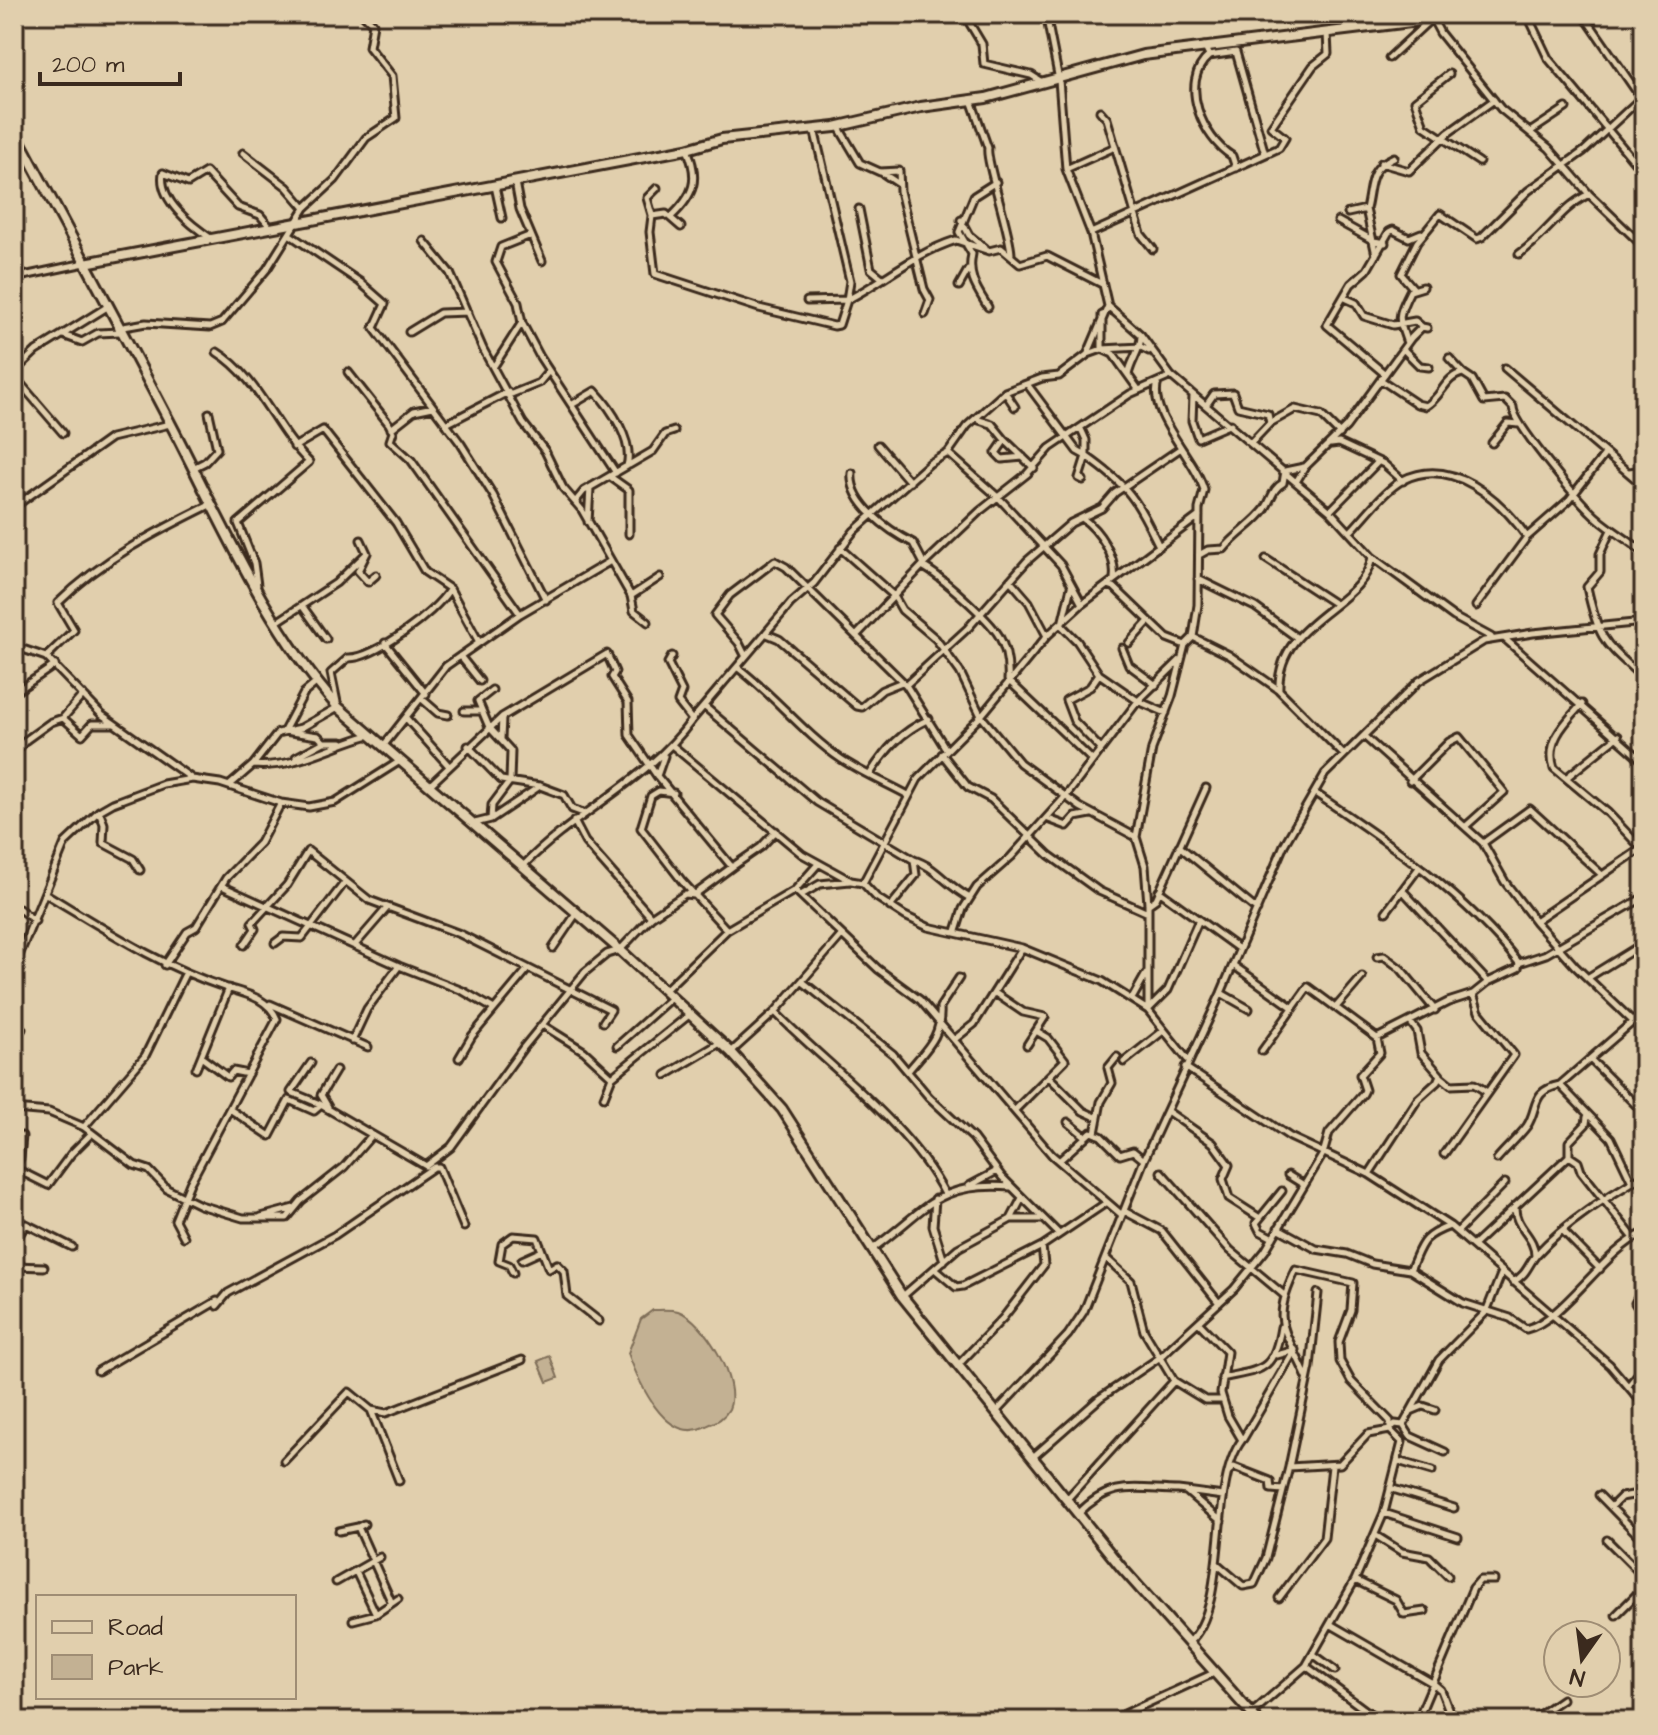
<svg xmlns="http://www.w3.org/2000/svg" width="1658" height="1735" viewBox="0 0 1658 1735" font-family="'Architects Daughter',sans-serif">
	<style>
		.park { fill: #c3b193; stroke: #7f6e58; stroke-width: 2 }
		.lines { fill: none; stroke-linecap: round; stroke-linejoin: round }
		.street-casing { stroke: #3b2a1e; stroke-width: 11 }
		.secondary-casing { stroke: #3b2a1e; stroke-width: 14 }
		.street { stroke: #e1cfad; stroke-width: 5 }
		.secondary { stroke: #e1cfad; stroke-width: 8 }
	</style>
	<rect width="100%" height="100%" fill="#e1cfad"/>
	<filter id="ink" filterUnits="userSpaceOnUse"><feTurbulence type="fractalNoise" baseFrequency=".0125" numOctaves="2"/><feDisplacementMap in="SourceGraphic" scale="16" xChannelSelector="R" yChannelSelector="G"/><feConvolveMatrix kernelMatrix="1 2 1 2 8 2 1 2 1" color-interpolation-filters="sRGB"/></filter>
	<g filter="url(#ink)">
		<path class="park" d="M653,1310C660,1310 671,1309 678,1311C705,1320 741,1383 729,1409C723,1420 715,1422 704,1427C665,1445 638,1380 628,1353L641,1319Z
			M550,1356L558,1378L547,1382L538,1361Z"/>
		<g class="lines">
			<defs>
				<path id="street" d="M964,14L982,44L984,64L1031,75L1042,82
					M1046,14L1059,80L1066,169L1091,233L1108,306L1141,335L1171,376L1330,511L1372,557L1454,617L1491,637
					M1527,14L1548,58L1644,173
					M1583,14L1641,98
					M1641,14L1644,18
					M1204,46L1209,56C1178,82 1203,139 1232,156L1236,168
					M1209,56L1236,52L1265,154
					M1389,58L1432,18L1440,33L1501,109L1549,148L1589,194L1644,247
					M1449,74L1415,101L1424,126L1479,162
					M971,100L988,148C985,160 1010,230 1011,254
					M1100,111L1107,119L1141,234L1153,249
					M838,126L860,163L880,172L899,171L900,191L924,289L930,300L925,314
					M1530,132L1566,108
					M243,153L287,187L305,208
					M1381,163L1409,171L1448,133L1494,100
					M1066,169L1115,147
					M881,172L899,184
					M163,173L188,183L206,172L238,207L260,215L270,227
					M163,173C158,200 192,226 212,239
					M515,182L520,209L542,261
					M495,186L502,218
					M859,209L871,269L882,278
					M1366,209L1376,255
					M1348,213L1366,209C1372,185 1367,169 1394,157
					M652,215L647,198L657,188
					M671,217C694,195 700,180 687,149
					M961,220L969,235L985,248
					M1338,221L1374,241L1385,243
					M681,227L666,214L652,216L650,232L655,274L759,308L834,326L839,325L847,300C884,281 915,253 956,240L989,251L1001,248L1020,264L1047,256L1102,284
					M1091,233L1279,148L1285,138L1271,127L1313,66L1328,54L1327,33
					M289,234L360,282L385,304L374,328L461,444L493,495L546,600
					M531,235L501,247L496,262L518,303L522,323L540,357L616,473
					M424,241L450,273L483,349L523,423L545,451L563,488L582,510L631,596L634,611L648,622
					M1519,254C1545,237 1559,209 1589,194
					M14,278L85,263
					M959,286L968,270
					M1413,288L1401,274L1417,242L1440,214L1477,239L1482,237L1528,191L1584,151L1641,98L1644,101
					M1345,298L1356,303L1364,316L1393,325L1415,321L1422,327
					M807,301L847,300L850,281L815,133L811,130
					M988,307C977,289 967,276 972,254L959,232L974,196L996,182
					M1102,315V349L1113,354L1138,389
					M118,328L146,323L210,327L222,322L267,269L305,208L335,180L366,138L396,118L392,76L369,47L373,24L363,14
					M409,332L440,313L468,312
					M63,335L82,342L98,333L120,332
					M1407,343C1398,318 1397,316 1410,291L1423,287
					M1404,350L1420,366L1429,367
					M217,352C259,378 274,428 309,462L238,523L254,563L257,585
					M1088,353L1108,306
					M1449,358L1463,373
					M494,366L521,324
					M1505,368L1644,486
					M14,372L36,351L107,307
					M348,372L389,424L393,432L390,441L411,460L520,614
					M1385,374L1327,325L1351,284L1367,270L1389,232L1393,230L1409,238L1421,233
					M1128,375C1131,360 1141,350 1141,336
					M14,376L63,433
					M1381,380L1417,404L1426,406C1442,397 1445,376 1463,373L1472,379L1484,401L1505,399L1513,407C1513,423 1575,496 1590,511C1606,528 1627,538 1644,553
					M1158,382C1147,414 1195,458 1204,490L1199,509L1198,605L1193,637L1185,645L1172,696L1152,749L1136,837L1145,866L1148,904V1010L1187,1059
					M1027,384L1077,451L1086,456L1079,478L1083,480
					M1005,392L1015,407
					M509,395L539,383L549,371
					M1193,396L1192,421L1198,438L1231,424
					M573,404L595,391C611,408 634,442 627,466L584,491L575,502
					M1207,404L1214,394L1233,393L1238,407L1268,414L1270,423
					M979,420L992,424L1005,440
					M446,424L508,392
					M391,429L414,411L433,407
					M1081,429L1086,440V456C1130,487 1136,499 1159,546
					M1252,442L1270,423L1295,409L1321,415L1340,434
					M1492,443L1508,423L1519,424
					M1331,444L1339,443L1384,464L1403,481
					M878,445L910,482
					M294,447L323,430L396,523L425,572L450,589L479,642
					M948,453L999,498L1061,565L1082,604L1199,516
					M1023,457L1002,459L996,453L1005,440L1034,468
					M629,465L653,451L665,434L674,431
					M193,468L205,462L217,449L209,413
					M1629,472L1644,470
					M852,473C849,503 889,531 913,543L924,564
					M612,478L629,490V534
					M1296,482L1305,467L1346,427L1411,338L1422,327L1427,328
					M14,507L111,438L170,424
					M1330,511L1378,462
					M1082,518C1099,530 1117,557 1114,578
					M588,522L590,488
					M1611,530L1600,554V572L1587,587C1599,642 1604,642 1644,679
					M1350,532C1366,516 1383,491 1403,480C1452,455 1501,500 1527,537
					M361,540L367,553
					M840,548L894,596L902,610L936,639L960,672L981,716L1020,763L1080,807L1136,837
					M1199,555L1208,550L1224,549C1235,535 1256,522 1265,509C1272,499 1272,489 1283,483L1285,471L1304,467
					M1266,559L1335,604
					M922,566C940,575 989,619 999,636C1007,650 1009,664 1008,680L1091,759
					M1198,579L1255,607L1296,637
					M1010,580L1029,602L1047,636
					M1108,585L1114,587L1167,638L1185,645
					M631,596L660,577
					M1476,606L1527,537L1569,500L1605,454
					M303,607L326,639
					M277,622L336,583L367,553L358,571L368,582L376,575
					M1062,624L1071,587
					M1061,625L1077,641L1099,674L1138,701L1180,660
					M767,634L779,639L857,706L862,707L882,690L902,682
					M856,636L924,564L980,511L1027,474L1050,448L1130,394L1171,376
					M1193,637L1229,655L1278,689
					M1504,638L1644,762
					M385,643L426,694
					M1129,643L1149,621
					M14,646L46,657L102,715L191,778
					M1122,648L1129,665L1156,685
					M745,655L739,643L715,615L730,595L775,561L786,567L906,685L946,749
					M460,656L480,681
					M46,657L74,630L58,603C102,559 157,531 212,504
					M737,667C774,695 803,733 841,759C862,773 886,783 908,795
					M1099,674L1090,687L1066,700L1074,721L1101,749
					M316,683L304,693L284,731L318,736L324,742
					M906,685L968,628L1027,561L1071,523L1102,508L1115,493L1181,448
					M14,693L55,665
					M422,699L438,713L448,715
					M1582,704C1566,722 1545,741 1554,768L1608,813L1644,851
					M705,707L817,802L914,860L916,875L890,907
					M464,711H479
					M63,718L82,735L92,724H113
					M406,718L449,766
					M692,720L791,603L814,583L854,531L930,463L948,453L967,426L1005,392L1042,378L1059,376L1088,354L1102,349L1141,347L1149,351
					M1366,738L1483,843L1505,882L1535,921L1575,966L1644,1032
					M501,739L502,718
					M384,745L446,666L520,614L609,562
					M468,746L501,780L540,786L564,795L572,809L583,813
					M673,746L802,854L851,881L863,883L876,897L905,916L928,927L1022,948L1102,981L1148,1010L1168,990L1198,922
					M14,754L26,740L51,722L63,718L83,695
					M942,754L968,787L991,799L1049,855L1099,891L1148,913
					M1344,755L1279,690C1276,619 1364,608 1372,557
					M296,757L324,742H342
					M253,765L278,733L301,728L338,707L331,673L348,658C374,659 435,613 449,590
					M870,774C886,749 901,732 929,719
					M1566,778L1618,736
					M1410,781L1449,742L1459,737L1504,792L1466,826
					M230,785L253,765C295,769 331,745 370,735
					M429,786L502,717L607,654L615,672L612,677L628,702L629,735L657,776
					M674,793L659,791L651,796L641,828L682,881L727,930
					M1315,793C1389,843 1464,893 1519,963
					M99,811L104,824L103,843L133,859L140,870
					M1046,818L1067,826L1075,817L1091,814
					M491,819L540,786
					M574,821L585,842L651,917
					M475,823L491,819L492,805L510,781L511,751L489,727L478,701L492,690
					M1483,843L1530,809L1601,874
					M1179,846L1257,910
					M914,860C935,866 948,887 970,898
					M523,866C575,812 649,780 692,720L678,702L682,691L668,663L672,656
					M732,867L761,847L776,831
					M863,883L918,779L981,716L1047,636L1082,604
					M222,886L399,966L463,991L494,1009
					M795,890L818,864
					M1159,891L1239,949
					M1404,892L1488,982
					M46,894C106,930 160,966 227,988C247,994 268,998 277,1019L190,1183L175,1220L184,1237
					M801,895L820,884L850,881
					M1149,904L1156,899L1206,788
					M14,905L35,921
					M1386,912L1418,869
					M1535,921L1642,848
					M956,931L963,909L977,887L1011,857L1066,796L1138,701L1166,713
					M275,943L283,937L302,938L345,882
					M244,945L255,929L252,923L287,885L308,851L369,900L460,934L611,1010L603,1022
					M355,945L387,908
					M553,948L576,914
					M1377,957L1384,956L1401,969L1435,1010
					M165,965L187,932L196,927L226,878L260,843L281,803
					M1233,965L1292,1007
					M14,968L65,843L99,811L113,803L163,784L192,779L220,783L281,803L309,807L335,802L400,761
					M1589,977L1644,943
					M803,982L893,1054L929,1097L973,1138L1002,1177L1058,1233
					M665,990L727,930L795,890L878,969L920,1000L1052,1155L1122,1215
					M995,993L1023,1012L1045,1017L1027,1045
					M1221,993L1249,1009
					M1133,997L1146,974
					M270,1004L368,1047
					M1337,1006L1362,977
					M775,1012C830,1068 909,1124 945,1194
					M544,1026L584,1051L612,1077
					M14,1029H22
					M955,1039L974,1024L1022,948
					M352,1041L367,1009L399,966
					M617,1046L671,998
					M1262,1051L1308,987L1377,1038L1448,1002L1473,994L1488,982L1518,968L1519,963L1546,954L1644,897
					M731,1052L775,1012L841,936
					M201,1057L228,1077L233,1071L248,1074
					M459,1058L472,1036L527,970
					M1591,1060L1644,1113
					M1124,1062L1163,1031
					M311,1063L291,1092L320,1104
					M1185,1067L1290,1137L1369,1174L1450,1226L1610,1365L1644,1405
					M196,1069L229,988
					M909,1070C928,1047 942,1036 940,1007L959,978
					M666,1075L720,1043
					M1440,1076L1451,1085L1474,1084L1487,1092
					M1050,1078L1083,1111L1096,1117
					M1560,1085L1611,1138L1632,1182
					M604,1097L612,1077L689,1015
					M328,1107L321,1095L336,1070
					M14,1109L49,1112L84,1127L134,1165L149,1170L167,1189L200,1205L243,1218H287L301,1201L344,1167L372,1135
					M1016,1109L1065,1060L1048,1038L1038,1032
					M231,1110L270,1136L289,1100L314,1111L321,1105L426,1166L451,1147L523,1048L585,972L607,954L620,950L651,917L685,894L694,895L732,867L657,776L664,756
					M1167,1111L1213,1143L1229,1165L1223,1179L1229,1198L1260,1218
					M1587,1117L1586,1124L1569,1142V1156L1578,1162L1581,1171L1633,1237
					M1068,1122L1084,1135
					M84,1127L145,1056L185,974
					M1095,1133L1101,1102L1112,1083L1108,1068L1117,1057
					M1444,1154L1514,1055L1479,1012L1473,994
					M1497,1159C1506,1148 1518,1138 1527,1126C1539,1108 1530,1091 1560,1085L1644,1012
					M1060,1160L1091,1132L1101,1136L1120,1155L1133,1151L1144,1160
					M14,1168L48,1185L71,1154L92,1133
					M15,1168L20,1158L22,1136
					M1161,1172L1230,1250L1284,1295
					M1369,1174L1418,1099L1437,1082L1440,1075L1421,1053L1417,1031L1411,1023
					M1288,1175L1304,1185
					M969,1186L997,1171
					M935,1199L933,1226L944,1261
					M1515,1206C1514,1228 1535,1235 1535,1256
					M1124,1211L1162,1231L1219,1303
					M261,1217L294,1208
					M1011,1219H1041
					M1278,1228L1316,1249L1347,1254L1372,1264L1410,1270L1463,1303L1510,1318L1526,1329C1563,1321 1604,1250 1644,1233
					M1563,1231L1600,1269
					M1457,1232L1505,1183
					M1273,1238L1260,1231L1256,1223L1282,1191
					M14,1243L26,1224L72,1247
					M1474,1245L1569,1156
					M871,1250C926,1211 935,1181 1011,1187
					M522,1260L542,1251
					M14,1266L44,1267
					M936,1270L956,1287L963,1286L1042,1246L1106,1203
					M1410,1270C1422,1244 1420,1237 1450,1226
					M513,1273L509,1265L499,1261L502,1244L513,1236L537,1238L549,1269L557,1264L564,1271L567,1296L599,1321
					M1513,1282C1527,1275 1528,1264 1537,1254C1566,1222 1607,1197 1644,1175
					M1644,1286L1635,1303L1644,1316
					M903,1296L958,1248L1011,1219L1022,1198
					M217,1306L228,1293L335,1235L434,1167H439L464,1227
					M960,1363L1003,1318L1044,1265L1042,1246
					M98,1371L217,1301
					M1222,1378C1262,1369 1274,1372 1281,1327
					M1174,1381L1205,1400H1222
					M1628,1386L1644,1367
					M371,1410L386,1413L522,1360
					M1411,1411L1423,1406L1435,1410
					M996,1412L1068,1335L1084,1311L1144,1160L1221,993L1284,845L1325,774L1419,681L1484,641L1533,633L1644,622
					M1403,1425L1439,1360L1486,1312L1502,1272
					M1243,1439L1295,1350L1277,1355
					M1033,1457L1100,1398L1159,1358L1234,1289L1265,1251L1323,1154L1329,1133L1363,1094L1365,1090L1360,1075L1380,1053L1377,1038
					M284,1461L349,1392L371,1410L399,1481
					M1398,1461L1432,1471
					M1289,1467L1310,1367L1318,1293
					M1229,1471L1234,1467L1270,1481L1271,1489L1283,1490
					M1390,1488L1454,1508
					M1186,1491L1223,1496
					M1599,1495L1644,1541
					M1067,1499L1174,1381L1144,1331L1131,1281L1106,1258
					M1611,1507L1621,1497L1644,1493
					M1079,1513C1111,1480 1135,1489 1178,1490L1186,1491L1221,1521
					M1384,1513L1458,1537
					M364,1524L358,1527L391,1601
					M339,1531L358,1527
					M1375,1535L1402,1552L1429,1557L1448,1576
					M1607,1540L1644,1577
					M1216,1563L1243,1586L1254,1584L1266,1558L1289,1467L1340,1464L1368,1434L1390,1430L1395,1424L1403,1425L1410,1436L1445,1452
					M1355,1580L1396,1600L1404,1614L1425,1611
					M336,1582L380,1557
					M1279,1598L1324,1538L1332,1466
					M376,1614L398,1599
					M1616,1615L1644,1587
					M353,1620L376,1614L356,1572
					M1330,1624L1434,1684L1441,1690L1453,1721
					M1189,1642C1230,1607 1208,1484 1242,1440L1228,1416L1221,1393L1227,1352L1199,1323
					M1313,1654L1335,1670
					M1306,1666L1380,1721
					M1252,1713L1306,1666L1355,1580L1384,1513L1402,1442L1390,1430V1421L1351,1381L1340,1361L1339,1342L1351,1310L1353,1283L1296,1270C1269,1324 1286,1329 1307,1378
					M1109,1721L1214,1673
					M1417,1721L1473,1588L1480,1580H1494
					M1530,1721L1562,1699"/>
				<path id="secondary" d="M14,130C69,232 124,334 177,436C224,528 269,630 338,707L620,950L731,1052L782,1109L902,1296L1121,1567L1258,1721
					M85,263C285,224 486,187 687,149L722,139L835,127L921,107L986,98L1143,55L1427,20L1445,14"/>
			</defs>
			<use href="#street" class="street-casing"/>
			<use href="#secondary" class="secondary-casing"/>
			<use href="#street" class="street"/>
			<use href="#secondary" class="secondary"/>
		</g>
	</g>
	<rect width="1658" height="1735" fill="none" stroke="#e1cfad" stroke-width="48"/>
	<rect x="24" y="24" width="1610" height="1687" fill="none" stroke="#3b2a1e" stroke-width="3" filter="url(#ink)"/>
	<rect x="36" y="1595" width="260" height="104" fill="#e1cfad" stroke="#9f8d74" stroke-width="2"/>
	<rect x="52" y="1621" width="40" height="12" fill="#e1cfad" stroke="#9f8d74" stroke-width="2"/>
	<text x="108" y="1635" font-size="24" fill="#3b2a1e">Road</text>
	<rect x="52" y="1655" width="40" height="24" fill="#c3b193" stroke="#9f8d74" stroke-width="2"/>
	<text x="108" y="1675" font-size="24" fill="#3b2a1e">Park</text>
	<g transform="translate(1582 1659) rotate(194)"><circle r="38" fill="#e1cfad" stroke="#9f8d74" stroke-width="2"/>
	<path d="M0-6L14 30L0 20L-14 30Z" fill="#3b2a1e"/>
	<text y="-12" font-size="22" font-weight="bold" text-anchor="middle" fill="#3b2a1e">N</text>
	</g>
	<path d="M40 72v12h140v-12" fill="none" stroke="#3b2a1e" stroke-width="4"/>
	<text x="52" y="72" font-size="24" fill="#3b2a1e" stroke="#e1cfad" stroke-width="6" paint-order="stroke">200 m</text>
</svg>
